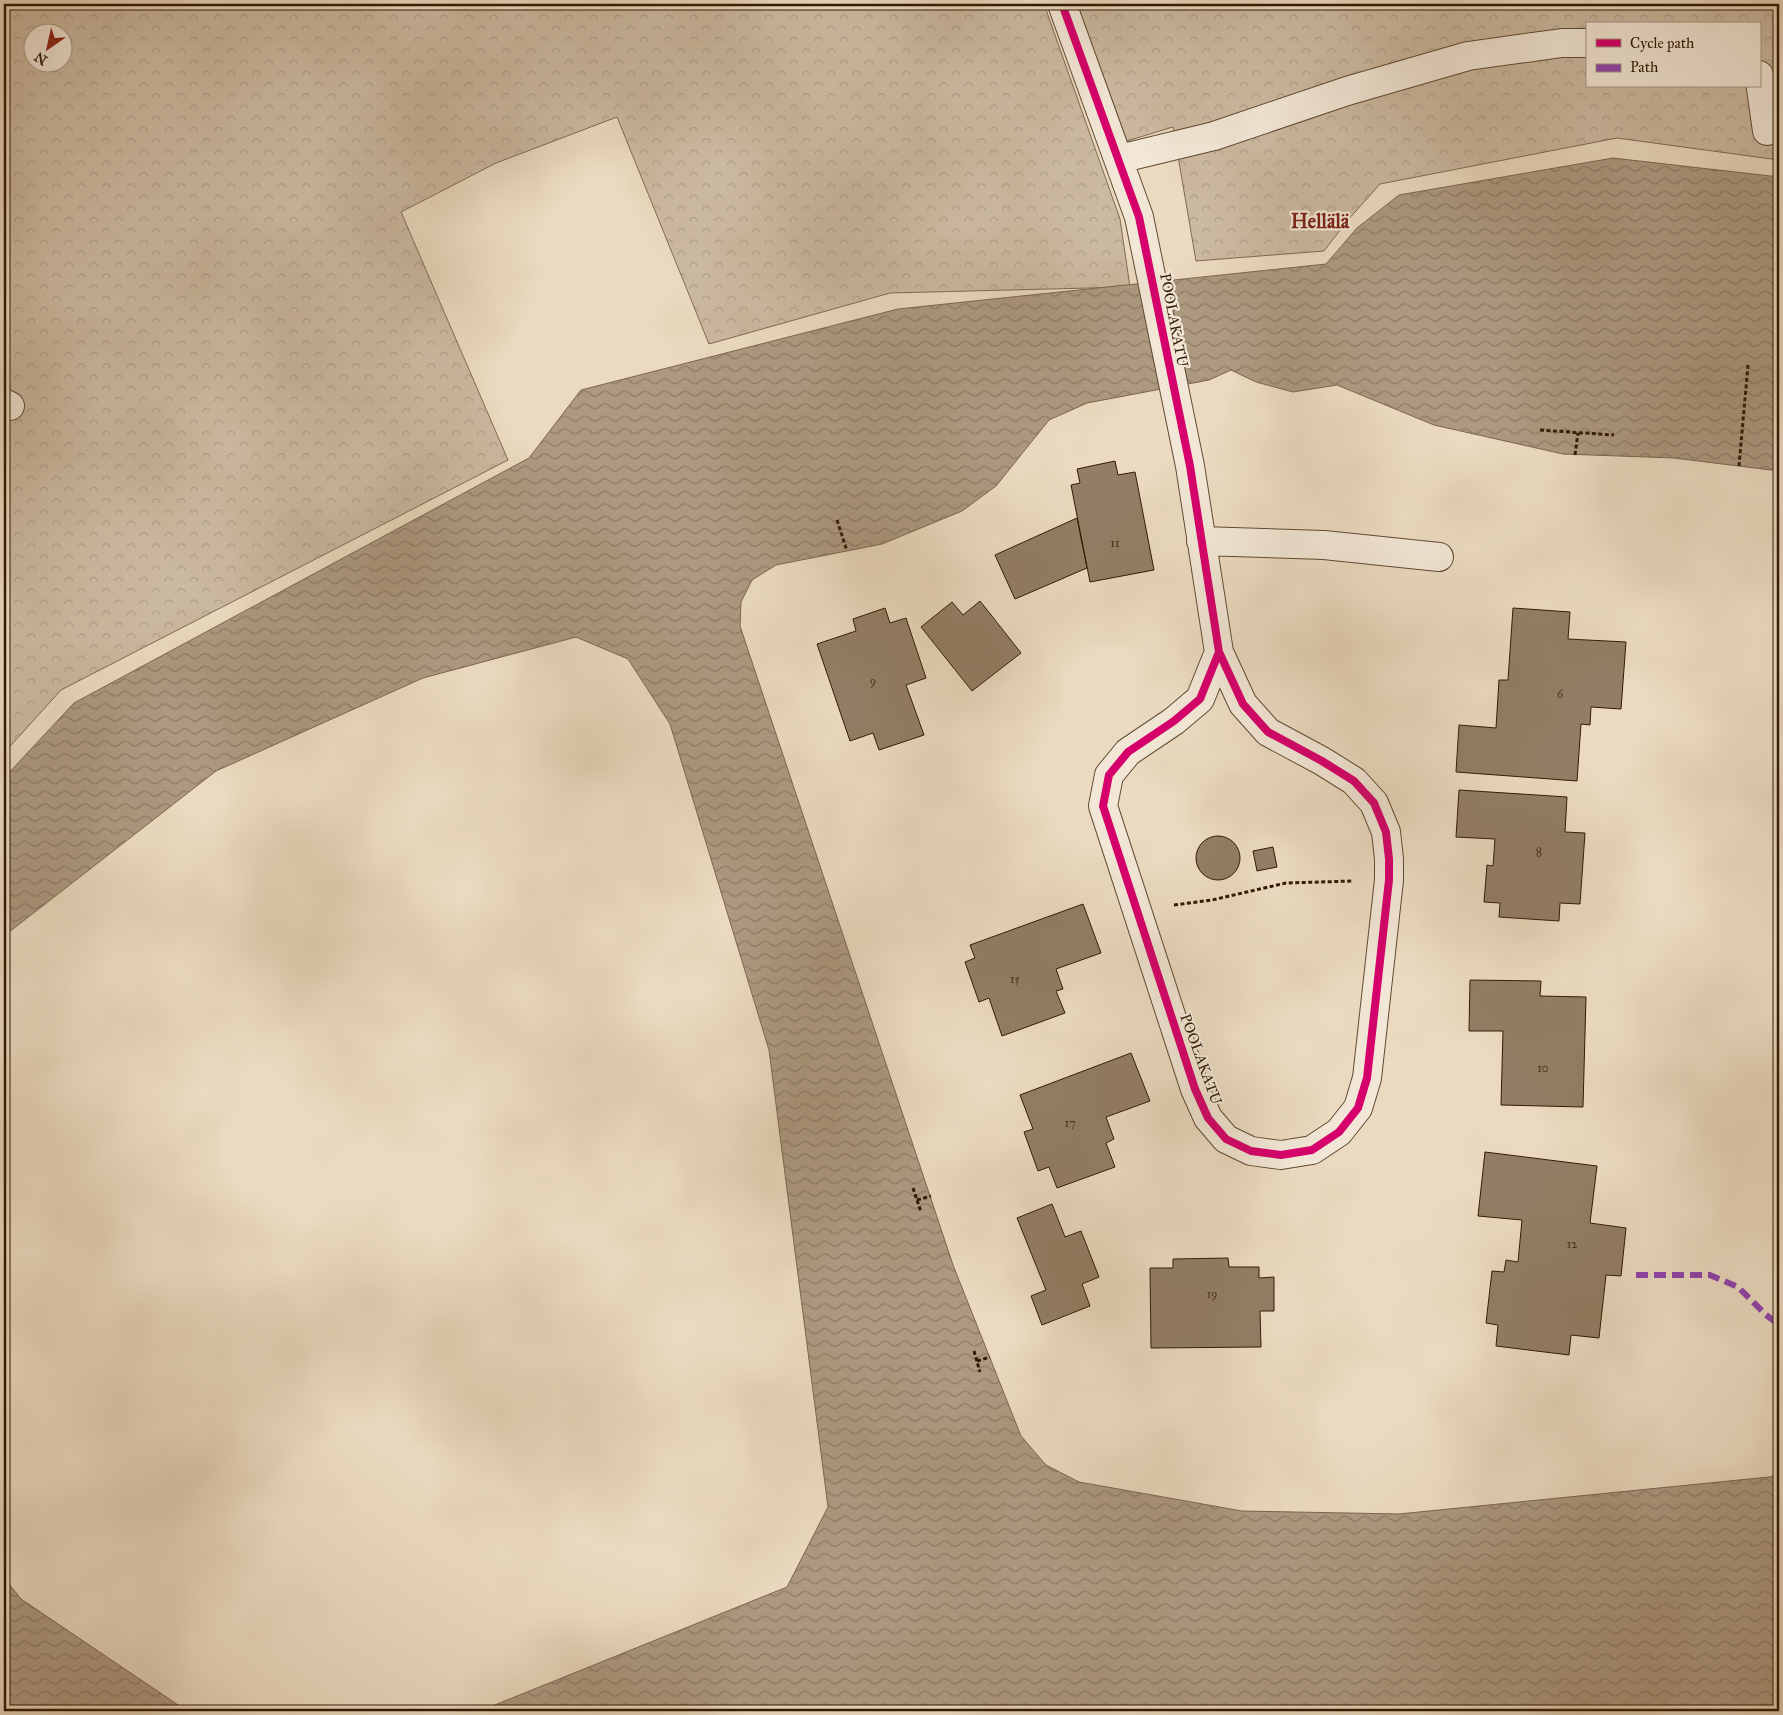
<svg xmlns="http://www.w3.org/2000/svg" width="1783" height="1715" viewBox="0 0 1783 1715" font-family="'IM FELL Great Primer',serif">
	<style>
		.park { fill: url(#park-crowns); stroke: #7e6a52; fill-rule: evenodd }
		.water { fill: url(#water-waves); stroke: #7b664e }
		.building { fill: #927e65; stroke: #311a03 }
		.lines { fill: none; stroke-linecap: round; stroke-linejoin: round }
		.minor-casing { stroke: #604a32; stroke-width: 30 }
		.path { stroke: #311a03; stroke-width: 3; stroke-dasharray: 4 2.5; stroke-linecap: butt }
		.minor { stroke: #f2e7d6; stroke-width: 28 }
		.quiet { stroke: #8e44ad; stroke-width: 6; stroke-dasharray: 12 6; stroke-linecap: butt }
		.cycleway-casing { stroke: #f2e7d6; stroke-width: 11 }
		.cycleway { stroke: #d6006c; stroke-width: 8 }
		.labels { text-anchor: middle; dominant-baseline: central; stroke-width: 4.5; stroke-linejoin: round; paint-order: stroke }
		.number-label { font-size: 12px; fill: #49331c }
		.street-label { font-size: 15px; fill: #311a03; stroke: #f2e7d6 }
		.district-label { font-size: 20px; font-weight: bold; fill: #7a1f14; stroke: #f2e7d6 }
	</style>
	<defs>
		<pattern id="park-crowns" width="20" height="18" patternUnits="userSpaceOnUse" patternTransform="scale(1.25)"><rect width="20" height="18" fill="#cbb9a0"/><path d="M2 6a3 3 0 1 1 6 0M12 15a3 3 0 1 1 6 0" fill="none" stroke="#af9e88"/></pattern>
		<pattern id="water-waves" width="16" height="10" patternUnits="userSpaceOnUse" patternTransform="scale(1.25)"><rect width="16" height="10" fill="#ac9980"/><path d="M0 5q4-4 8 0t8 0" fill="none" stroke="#8d7c67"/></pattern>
	</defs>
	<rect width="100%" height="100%" fill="#ebdac0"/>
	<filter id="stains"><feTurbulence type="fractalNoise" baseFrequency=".004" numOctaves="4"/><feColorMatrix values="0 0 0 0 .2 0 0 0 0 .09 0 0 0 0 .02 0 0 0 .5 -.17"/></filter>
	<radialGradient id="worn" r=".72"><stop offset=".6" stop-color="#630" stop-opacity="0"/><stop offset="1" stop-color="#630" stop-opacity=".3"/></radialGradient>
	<path class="park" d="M4,4H1044L1120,219L1130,287L890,293L709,344L617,117L496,163L401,212L508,460L61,690L4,753ZM32,32H62V62H32Z
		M1077,4H1779V160L1617,138L1380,184L1347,221L1324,251L1196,261L1173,127L1127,141ZM1587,24H1759V86H1587Z"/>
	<path class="water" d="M1613,158L1779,177V471L1674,458L1563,454L1434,425L1337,385L1293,392L1256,382L1231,370L1209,380L1087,403L1049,420L996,486L962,511L882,544L776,565L752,580L741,602L740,626L953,1265L1021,1436L1046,1465L1079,1482L1242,1511L1399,1514L1779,1476V1711H480L787,1587L828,1507L769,1050L670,724L628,659L576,637L423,678L216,771L4,936V778L74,703L529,458L581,390L898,309L1326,264L1357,228L1399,195Z
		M4,1578L21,1599L187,1711H4Z"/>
	<path class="building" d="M1115,461L1118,475L1135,472L1154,570L1090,582L1071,485L1080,483L1077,469Z
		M1077,518L1087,568L1015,599L995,555Z
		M980,601L1021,653L972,691L921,627L952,602L963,615Z
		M885,608L890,623L906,618L926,678L906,685L924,735L879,750L873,733L850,741L817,644L856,631L853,619Z
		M1513,608L1570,612L1568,639L1626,642L1621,709L1591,707L1590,725L1581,724L1577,781L1456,772L1459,725L1496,728L1499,680H1508Z
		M1459,790L1567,797L1565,832L1585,833L1580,904L1560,903L1559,921L1499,917L1500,903L1484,902L1487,865L1493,866L1495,839L1456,837Z
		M1196 858a22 22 0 1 1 44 0a22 22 0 1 1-44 0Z
		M1273,847L1277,867L1257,871L1253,851Z
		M1083,904L1101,953L1056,969L1063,989L1056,991L1065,1013L1002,1036L989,998L979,1002L965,962L975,958L970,945Z
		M1470,980L1541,981L1540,996L1586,997L1583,1107L1501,1105L1503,1031H1469Z
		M1131,1053L1150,1101L1106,1117L1114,1139L1106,1143L1115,1167L1057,1188L1049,1167L1038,1171L1024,1132L1033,1129L1020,1095Z
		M1485,1152L1597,1166L1590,1223L1626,1228L1621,1276L1606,1275L1599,1338L1571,1335L1569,1355L1496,1346L1498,1325L1486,1323L1492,1271L1504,1272L1506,1260L1518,1262L1522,1220L1478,1216Z
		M1052,1204L1065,1237L1081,1231L1099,1277L1082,1284L1090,1306L1042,1325L1031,1296L1046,1290L1017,1218Z
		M1228,1258L1229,1267H1259V1278L1274,1277V1311H1260L1261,1347L1151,1348L1150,1268H1173V1259Z"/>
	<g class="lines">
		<defs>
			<path id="minor" d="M1062,4L1139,217L1190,466L1219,652L1243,704L1268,732L1322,761L1354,781L1374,803L1386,832L1389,859V880L1367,1078L1358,1108L1339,1132L1312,1150L1281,1155L1251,1151L1226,1139L1208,1118L1195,1089L1103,806L1109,775L1128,752L1174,721L1200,699L1219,652
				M1759,75L1767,131
				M1119,159L1214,136L1347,91L1468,56L1562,43H1587
				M4,403L10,406
				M1201,541L1324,545L1439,557"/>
		</defs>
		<use href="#minor" class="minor-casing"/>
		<path class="path" d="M1540,430L1614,435
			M1575,455L1578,433
			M1739,466L1748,365
			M837,520L847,551
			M1174,905L1212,900L1286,883L1353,881
			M913,1188L921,1212
			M917,1200L931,1196
			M974,1351L980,1372
			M977,1361L990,1357"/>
		<use href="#minor" class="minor"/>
		<path class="quiet" d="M1636,1275H1710L1738,1287L1765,1314L1779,1325"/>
		<defs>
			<path id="cycleway" d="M1062,4L1139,217L1190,466L1219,652L1243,704L1268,732L1322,761L1354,781L1374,803L1386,832L1389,859V880L1367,1078L1358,1108L1339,1132L1312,1150L1281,1155L1251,1151L1226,1139L1208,1118L1195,1089L1103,806L1109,775L1128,752L1174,721L1200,699L1219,652"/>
		</defs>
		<use href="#cycleway" class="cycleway-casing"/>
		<use href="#cycleway" class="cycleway"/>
	</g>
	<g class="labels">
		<g class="number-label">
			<text x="1115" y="543">11</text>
			<text x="873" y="681">9</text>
			<text x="1560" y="694">6</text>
			<text x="1539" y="852">8</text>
			<text x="1015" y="979">15</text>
			<text x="1543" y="1068">10</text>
			<text x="1070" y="1123">17</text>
			<text x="1572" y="1244">12</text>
			<text x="1212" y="1294">19</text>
		</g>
		<g class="street-label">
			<text transform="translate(1174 320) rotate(79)">POOLAKATU</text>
			<text transform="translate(1201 1059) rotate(70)">POOLAKATU</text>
		</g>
		<g class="district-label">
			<text x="1320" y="221">Hellälä</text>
		</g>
	</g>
	<rect width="1783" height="1715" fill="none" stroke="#ebdac0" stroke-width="20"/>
	<rect x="5" y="5" width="1773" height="1705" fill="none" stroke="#311a03" stroke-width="2.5"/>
	<rect x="10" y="10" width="1763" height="1695" fill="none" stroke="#311a03"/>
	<rect x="1586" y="22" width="175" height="65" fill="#f2e7d6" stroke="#a59582"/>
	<rect x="1596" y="39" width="25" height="8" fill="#d6006c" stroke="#a59582"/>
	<text x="1630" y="48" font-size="15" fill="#311a03">Cycle path</text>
	<rect x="1596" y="64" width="25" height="8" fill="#8e44ad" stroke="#a59582"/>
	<text x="1630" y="72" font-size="15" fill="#311a03">Path</text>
	<g transform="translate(48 48) rotate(214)"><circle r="24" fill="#f2e7d6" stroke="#a59582"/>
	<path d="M0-4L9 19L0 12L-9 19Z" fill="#8f2418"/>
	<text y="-8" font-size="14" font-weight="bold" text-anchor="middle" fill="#311a03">N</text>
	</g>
	<rect width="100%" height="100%" filter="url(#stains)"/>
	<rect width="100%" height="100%" fill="url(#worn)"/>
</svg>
